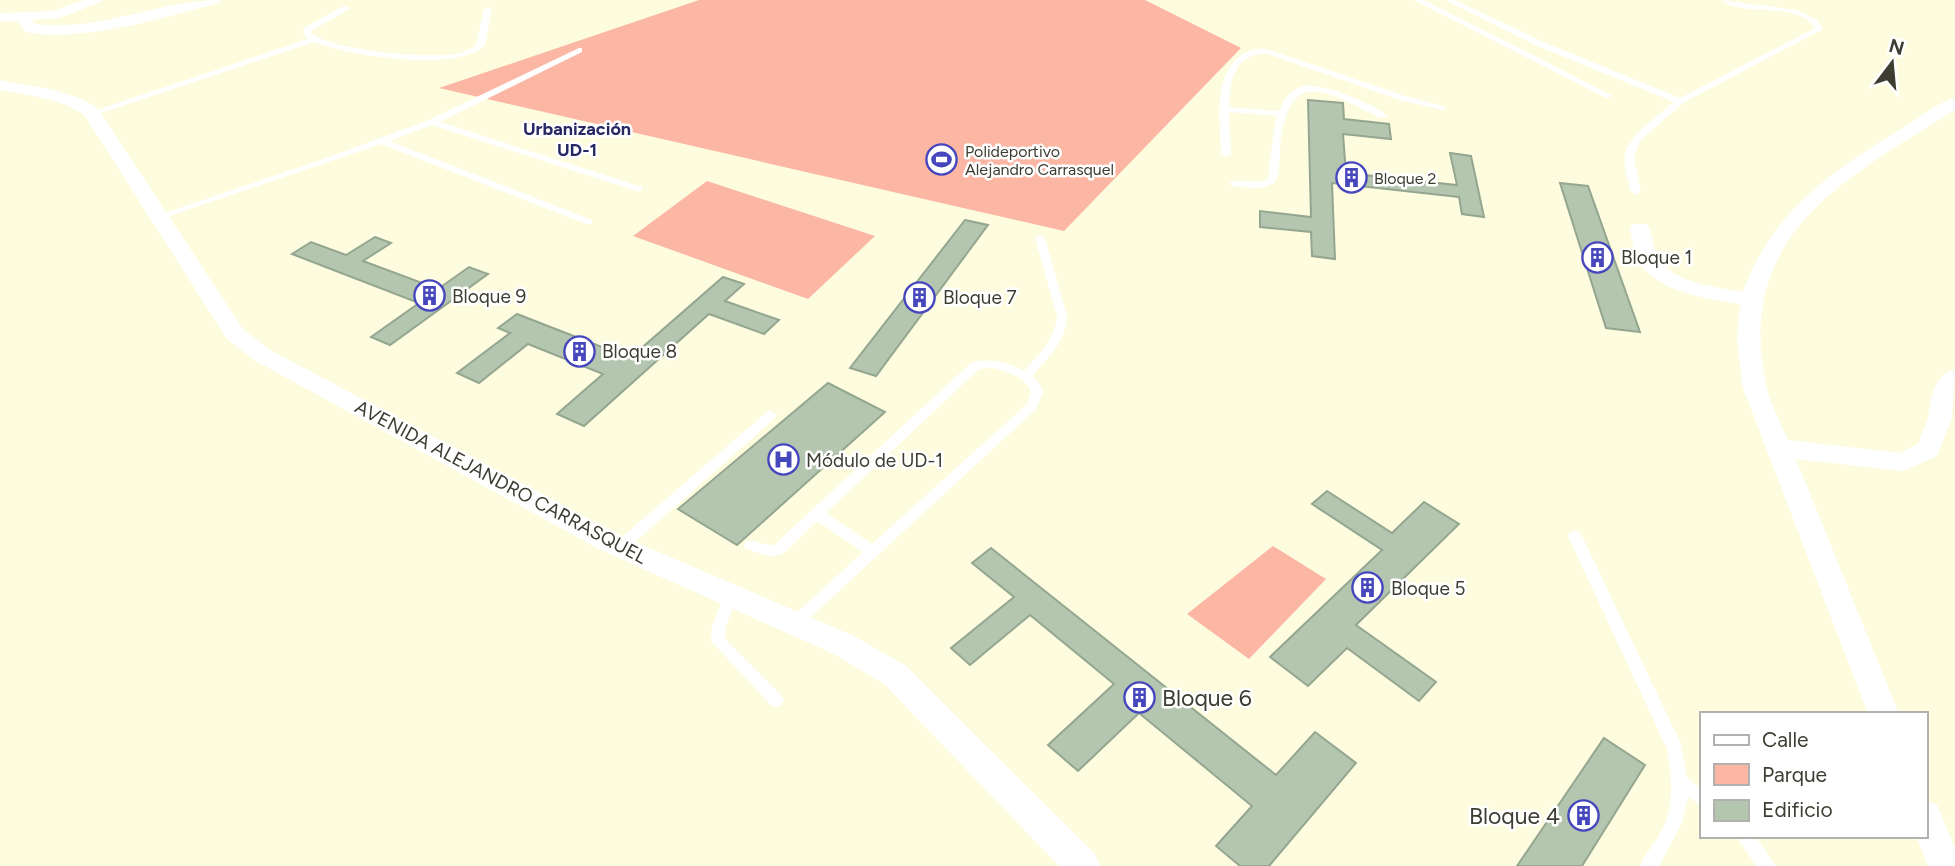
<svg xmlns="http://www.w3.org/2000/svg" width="1955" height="866" viewBox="0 0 1955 866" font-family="Figtree,sans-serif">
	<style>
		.green { fill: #fbb6a4 }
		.building { fill: #b4c6af; stroke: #95a690; stroke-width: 2 }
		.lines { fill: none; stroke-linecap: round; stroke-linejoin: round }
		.service { fill: #fff; fill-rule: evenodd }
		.minor { fill: #fff; fill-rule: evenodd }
		.labels { text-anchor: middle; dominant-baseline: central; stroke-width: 5; stroke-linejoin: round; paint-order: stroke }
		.far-poi-label { font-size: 16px; fill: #3d3d31; stroke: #fff; text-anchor: start }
		.far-neighbourhood-label { font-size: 18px; font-weight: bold; fill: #252862; stroke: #fff }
		.poi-label { font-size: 19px; fill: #3d3d31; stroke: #fff; text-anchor: start }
		.street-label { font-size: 19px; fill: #3d3d31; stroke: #fff }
		.near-poi-label { font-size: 23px; fill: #3d3d31; stroke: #fff; text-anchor: start }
	</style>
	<rect width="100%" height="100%" fill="#fdfcdf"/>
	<path class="green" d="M699,0H1145L1241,48L1064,231L439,88Z
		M707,181L875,236L808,299L633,236Z
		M1273,546L1326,579L1249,659L1187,614Z"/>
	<path class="building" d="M1308,100L1343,103L1344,119L1389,124L1391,139L1343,134L1346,173L1457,185L1450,153L1471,156L1484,217L1462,214L1459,197L1332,183L1335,259L1312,256L1311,232L1260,227V211L1311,217Z
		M1560,183L1588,186L1640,332L1606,328Z
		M965,220L988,225L876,376L850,368Z
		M375,237L391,243L363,261L438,289L469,267L488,274L390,345L371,337L419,303L292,254L311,242L346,255Z
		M723,277L744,284L725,301L779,320L764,334L709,314L584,426L557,414L603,374L528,344L479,383L457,373L510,333L498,328L517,314L630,358Z
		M828,383L885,412L737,545L678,509Z
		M1327,491L1392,533L1424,502L1459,524L1356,625L1436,682L1419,701L1347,648L1308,686L1270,657L1382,550L1312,504Z
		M991,548L1276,775L1315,732L1356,763L1269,866H1240L1216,846L1252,806L1139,713L1078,771L1048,745L1114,684L1030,615L970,665L951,648L1014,597L972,563Z
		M1604,738L1645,765L1582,866H1517Z"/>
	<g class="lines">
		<path class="service" d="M1414,0H1424L1613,96L1606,98Z
			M1445,0H1455L1541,41L1680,98L1815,28C1797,0 1745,18 1720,0L1797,10L1817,20L1823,29L1683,103L1640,141L1634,157L1641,192L1636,195L1631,192C1628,180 1623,166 1625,154C1629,135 1660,114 1674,102L1535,45Z
			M344,6L351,8L313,30L310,32C330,51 433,60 461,53C467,51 471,48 476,45L484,9L488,7L492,9L485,45C457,73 349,56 314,42L95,115L88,113L308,39L302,32L307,26Z
			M579,48H582V52L440,122L642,187V191H636L432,125L389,141L592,220V224H586L381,144L161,219H155L153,217L318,161L429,120Z
			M1266,49L1405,96L1447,107L1443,110L1400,100L1265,53C1233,57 1231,78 1229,107L1279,111C1283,101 1290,91 1300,87C1320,80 1373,104 1388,116L1381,118C1335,97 1292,62 1281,138C1279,152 1281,168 1276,181C1263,192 1247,188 1231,185L1229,183C1241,176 1255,187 1268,178L1273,136L1277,116L1229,112L1231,154L1226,157L1221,154C1220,123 1212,70 1245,53C1251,49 1259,49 1266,49Z
			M1040,235L1045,238L1067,316C1066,342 1048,358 1032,376L1038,381L1043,392L1036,409L799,628L794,630L789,628L787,624L789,620L863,552L817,521L784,553L771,557L746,549L744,545L746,541C756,538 765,548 774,545L972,362C990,358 1008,362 1024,371C1039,354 1055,340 1057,316L1035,238ZM992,368C1006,371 1026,377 1031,392L1027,404L872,544L826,513L979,369Z
			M771,411L777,415L775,418L625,551L620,552L615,551L613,547L615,543L767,412Z
			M1575,531L1580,532L1582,536L1681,744L1687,778L1701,788V805L1688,797L1682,823L1659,866H1640C1645,854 1654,844 1661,832C1675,806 1672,778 1667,749L1568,536L1570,532Z
			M731,589L736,591L738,595L726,626L725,639L781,695L784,700L781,705L776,707L771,705L711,641L712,626L726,591Z
			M1736,836H1755L1776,866H1756Z"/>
		<path class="minor" d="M84,0H105L60,18L32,20L35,24C103,32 157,0 221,0L219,3C157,19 95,40 30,33L25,31L17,21H0V13L53,11Z
			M0,80C32,87 72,89 98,109L243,329L270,350L621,536L854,636L906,666L1095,854L1100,866H1059L884,684L834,654L601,550L254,360L227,339L85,116C63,98 28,96 0,90Z
			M1955,98V110C1845,179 1734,234 1766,385C1770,404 1781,423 1788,440L1900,453L1918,444C1921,435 1926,426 1928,417C1932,397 1932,376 1955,369L1952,418L1937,456L1903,471L1796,459L1899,714H1868L1743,388L1737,339L1740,304C1707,298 1656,293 1638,260C1633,250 1632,239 1630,228L1633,224H1647C1654,235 1652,250 1660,261C1677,284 1718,287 1743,292C1772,210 1834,170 1904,127C1920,118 1937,102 1955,98Z
			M1925,800L1937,805L1955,848V866H1928L1916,836H1925Z"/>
	</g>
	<defs>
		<symbol id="stadium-ring" viewBox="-11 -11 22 22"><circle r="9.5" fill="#fff" stroke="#4647bd" stroke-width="1.5"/><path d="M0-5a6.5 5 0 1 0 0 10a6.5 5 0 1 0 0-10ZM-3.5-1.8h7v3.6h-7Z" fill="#4647bd"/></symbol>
		<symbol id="building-ring" viewBox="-11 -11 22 22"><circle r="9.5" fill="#fff" stroke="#4647bd" stroke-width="1.5"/><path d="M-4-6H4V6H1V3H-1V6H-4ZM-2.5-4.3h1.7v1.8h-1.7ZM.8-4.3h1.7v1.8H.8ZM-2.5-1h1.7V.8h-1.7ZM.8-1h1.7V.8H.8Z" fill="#4647bd"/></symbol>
		<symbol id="hospital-ring" viewBox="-11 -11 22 22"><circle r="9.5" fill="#fff" stroke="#4647bd" stroke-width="1.5"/><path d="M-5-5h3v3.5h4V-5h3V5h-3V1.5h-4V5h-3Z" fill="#4647bd"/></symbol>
	</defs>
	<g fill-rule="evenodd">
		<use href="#stadium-ring" x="924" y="142" width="35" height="35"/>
		<use href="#building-ring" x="1334" y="160" width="35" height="35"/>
		<use href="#building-ring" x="1580" y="240" width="35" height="35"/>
		<use href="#building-ring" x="412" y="278" width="35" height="35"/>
		<use href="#building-ring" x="902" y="280" width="35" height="35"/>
		<use href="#building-ring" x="562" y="334" width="35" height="35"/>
		<use href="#hospital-ring" x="766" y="442" width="35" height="35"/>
		<use href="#building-ring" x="1350" y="570" width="35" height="35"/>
		<use href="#building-ring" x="1122" y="680" width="35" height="35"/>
		<use href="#building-ring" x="1566" y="798" width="35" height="35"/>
	</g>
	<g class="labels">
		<g class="far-poi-label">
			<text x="965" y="151">Polideportivo<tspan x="965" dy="18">Alejandro Carrasquel</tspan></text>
			<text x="1374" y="178">Bloque 2</text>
		</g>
		<g class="far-neighbourhood-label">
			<text x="577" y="129">Urbanización<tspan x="577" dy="21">UD-1</tspan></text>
		</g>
		<g class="poi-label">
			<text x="1621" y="257">Bloque 1</text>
			<text x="452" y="296">Bloque 9</text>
			<text x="943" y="297">Bloque 7</text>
			<text x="602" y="351">Bloque 8</text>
			<text x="806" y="460">Módulo de UD-1</text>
			<text x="1391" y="588">Bloque 5</text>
		</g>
		<g class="street-label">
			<text transform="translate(501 482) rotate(28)">AVENIDA ALEJANDRO CARRASQUEL</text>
		</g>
		<g class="near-poi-label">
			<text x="1162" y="698">Bloque 6</text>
			<text x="1560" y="816" text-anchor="end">Bloque 4</text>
		</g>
	</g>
	<rect x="1700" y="712" width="228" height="126" fill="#ffffff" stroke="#b1b1ad" stroke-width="2"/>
	<rect x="1714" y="735" width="35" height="10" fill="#ffffff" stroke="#b1b1ad" stroke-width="2"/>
	<text x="1762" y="747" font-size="21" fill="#3d3d31">Calle</text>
	<rect x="1714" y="764" width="35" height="21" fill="#fbb6a4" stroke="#b1b1ad" stroke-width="2"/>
	<text x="1762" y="782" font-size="21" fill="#3d3d31">Parque</text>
	<rect x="1714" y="800" width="35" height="21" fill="#b4c6af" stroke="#b1b1ad" stroke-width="2"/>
	<text x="1762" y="817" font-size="21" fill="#3d3d31">Edificio</text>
	<g transform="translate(1892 63) rotate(16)" stroke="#ffffff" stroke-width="5" paint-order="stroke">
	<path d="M0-5L12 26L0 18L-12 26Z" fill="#3d3d31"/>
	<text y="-10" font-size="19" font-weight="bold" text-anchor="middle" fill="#3d3d31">N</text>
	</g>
</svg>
